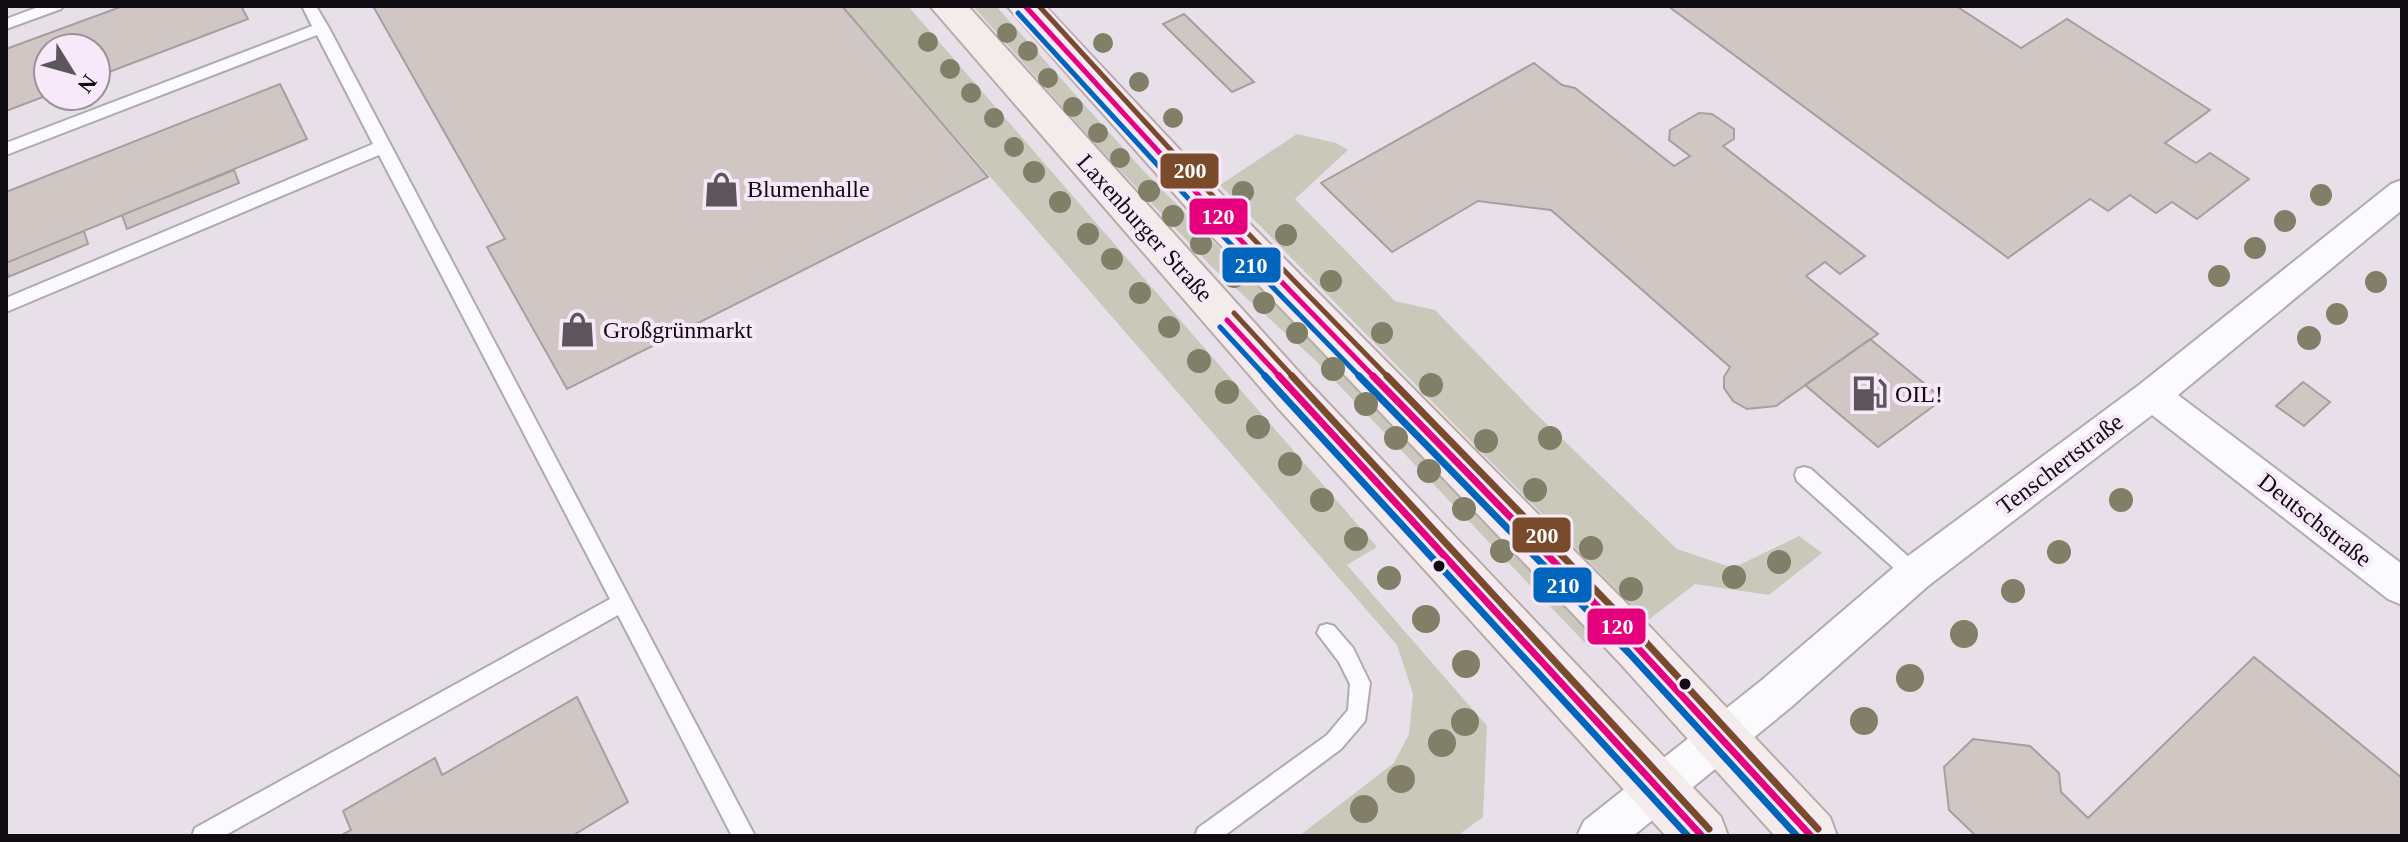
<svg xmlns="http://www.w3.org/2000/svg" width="2408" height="842" viewBox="0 0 2408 842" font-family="Georgia,serif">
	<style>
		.green { fill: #cac8bb }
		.building { fill: #d0c7c5; stroke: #a59fa0; stroke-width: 2 }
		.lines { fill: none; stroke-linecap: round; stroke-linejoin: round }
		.lane-casing { stroke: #afaab0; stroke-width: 4 }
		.street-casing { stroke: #afaab0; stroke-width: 4 }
		.primary-casing { stroke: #b7aaaa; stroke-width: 4 }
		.lane { fill: #fbfafc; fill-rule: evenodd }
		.street { fill: #fbfafc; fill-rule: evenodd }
		.primary { fill: #f3eceb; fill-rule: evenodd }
		.bus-1-far1-casing { stroke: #f7e9f9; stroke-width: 10 }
		.bus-1-casing { stroke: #f7e9f9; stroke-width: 13 }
		.bus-2-far1-casing { stroke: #f7e9f9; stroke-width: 10 }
		.bus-2-casing { stroke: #f7e9f9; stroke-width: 13 }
		.bus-3-far1-casing { stroke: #f7e9f9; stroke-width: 10 }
		.bus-3-casing { stroke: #f7e9f9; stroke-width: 13 }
		.bus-1-far1 { stroke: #e5007d; stroke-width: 5 }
		.bus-1 { stroke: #e5007d; stroke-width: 7 }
		.bus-2-far1 { stroke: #0065bd; stroke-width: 5 }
		.bus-2 { stroke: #0065bd; stroke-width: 7 }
		.bus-3-far1 { stroke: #7a4b2a; stroke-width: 5 }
		.bus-3 { stroke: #7a4b2a; stroke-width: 7 }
		.tree { fill: #817f68 }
		.bus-dot { fill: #110c11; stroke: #f7e9f9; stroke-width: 3 }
		.labels { text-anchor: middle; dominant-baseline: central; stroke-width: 8; stroke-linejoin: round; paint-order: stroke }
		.poi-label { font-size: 24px; fill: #110c11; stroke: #f7e9f9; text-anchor: start }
		.street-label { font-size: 24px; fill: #110c11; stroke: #f7e9f9 }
		.line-badge { stroke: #f7e9f9; stroke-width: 3 }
		.badge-label { font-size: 22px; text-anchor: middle; font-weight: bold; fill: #fff }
	</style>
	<rect width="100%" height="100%" fill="#e7e0e8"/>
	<path class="green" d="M842,6H908L1377,547L1347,565L1487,726L1483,817L1457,836H1299L1394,763L1409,734L1413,694L1397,645Z
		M973,6H996L1140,167L1239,268L1314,337L1599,643L1589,647L1313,358L1212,267L1098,147Z
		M1297,134L1336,143L1348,150L1295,199L1395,301L1435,310L1532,410L1677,549L1733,568L1799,536L1822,553L1769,595L1695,584L1647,621L1220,185Z"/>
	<path class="building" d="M123,6H241L248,19L96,77V48H48V95L6,111V49Z
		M373,6H842L988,177L567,389L487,247L505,239Z
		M1668,6H1956L2021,48L2067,19L2210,110L2165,143L2196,163L2210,153L2249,179L2197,219L2172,202L2156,213L2130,195L2108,211L2090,199L2008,258Z
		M1184,14L1254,82L1232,92L1163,24Z
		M1534,63L1562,85L1575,88L1674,166L1690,156L1669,140L1670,130L1699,113L1712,114L1734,129V139L1723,146L1865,256L1840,274L1825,262L1806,276L1878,334L1776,406L1747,409L1733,401L1724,388V377L1730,367L1551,210L1478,201L1392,252L1321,183Z
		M280,84L307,139L6,263V192Z
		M234,170L239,183L127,229L122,215Z
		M84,231L88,244L8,277L6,263Z
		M1870,339L1943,399L1878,447L1805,385Z
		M2303,382L2330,402L2304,426L2276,406Z
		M2254,657L2402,778V836H1976L1949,810L1944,767L1973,739L2030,746L2059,773L2061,792L2088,818Z
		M577,697L628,802L572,836H340L351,830L343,811L435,758L442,775Z"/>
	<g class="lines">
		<defs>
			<path id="lane" d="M41,6H63L61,9L6,29V19Z
				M302,6H316L329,28L755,836H732L618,615L224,836H192L195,828L610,599L379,155L6,312V298L373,144L317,35L6,155V143L312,26Z
				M1804,467L1811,469L1921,568L1924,574L1921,580L1914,583L1907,580L1797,481L1795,475L1797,469Z
				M1327,624L1334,626L1353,648L1370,683L1365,721L1341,749L1224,836H1195L1198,828L1327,735L1348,710L1350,684L1339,662L1317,633L1320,626Z"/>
			<path id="street" d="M2402,180V210L2178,395L2402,564V605L2388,599L2152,415L1928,586L1790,708L1633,836H1577L1584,821L1762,680L1900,562L2139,385L2391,184Z"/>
			<path id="primary" d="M930,6H968L1308,382L1721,817L1728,836H1666L1278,408Z
				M1007,6H1045L1240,214L1653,630L1830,817L1837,836H1775L1619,662L1212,236Z"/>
		</defs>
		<use href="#lane" class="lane-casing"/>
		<use href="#street" class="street-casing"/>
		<use href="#primary" class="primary-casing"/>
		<use href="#lane" class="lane"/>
		<use href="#street" class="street"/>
		<use href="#primary" class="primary"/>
		<defs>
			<path id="bus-1-far1" d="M1025,6L1226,225L1375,378
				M1227,320L1281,378"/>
			<path id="bus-1" d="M1279,376L1702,836
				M1373,376L1636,646L1811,836"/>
			<path id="bus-2-far1" d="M1018,13L1219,232L1361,378
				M1220,327L1267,378"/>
			<path id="bus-2" d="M1265,376L1688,836
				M1359,376L1629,653L1797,836"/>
			<path id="bus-3-far1" d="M1039,6L1233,218L1389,378
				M1234,313L1294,378"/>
			<path id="bus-3" d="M1292,376L1709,829
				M1387,376L1643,639L1818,829"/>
		</defs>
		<use href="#bus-1-far1" class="bus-1-far1-casing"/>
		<use href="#bus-1" class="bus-1-casing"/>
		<use href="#bus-2-far1" class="bus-2-far1-casing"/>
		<use href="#bus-2" class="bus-2-casing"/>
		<use href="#bus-3-far1" class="bus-3-far1-casing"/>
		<use href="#bus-3" class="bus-3-casing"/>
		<use href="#bus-1-far1" class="bus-1-far1"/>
		<use href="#bus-1" class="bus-1"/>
		<use href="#bus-2-far1" class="bus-2-far1"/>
		<use href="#bus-2" class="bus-2"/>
		<use href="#bus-3-far1" class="bus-3-far1"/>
		<use href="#bus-3" class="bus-3"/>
	</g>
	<g class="tree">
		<circle cx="1007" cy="33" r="10"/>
		<circle cx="928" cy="42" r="10"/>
		<circle cx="1103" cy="43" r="10"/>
		<circle cx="1028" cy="51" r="10"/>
		<circle cx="950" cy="69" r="10"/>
		<circle cx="1048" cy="78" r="10"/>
		<circle cx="1139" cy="82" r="10"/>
		<circle cx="971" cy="93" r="10"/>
		<circle cx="1073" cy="107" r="10"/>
		<circle cx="994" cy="118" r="10"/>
		<circle cx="1173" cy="118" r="10"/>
		<circle cx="1098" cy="133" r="10"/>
		<circle cx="1014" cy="147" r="10"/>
		<circle cx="1120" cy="158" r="10"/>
		<circle cx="1034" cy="172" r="11"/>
		<circle cx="1149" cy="191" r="11"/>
		<circle cx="1243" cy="192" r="11"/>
		<circle cx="2321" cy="195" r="11"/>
		<circle cx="1060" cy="202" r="11"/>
		<circle cx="1173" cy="216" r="11"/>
		<circle cx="2285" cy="221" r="11"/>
		<circle cx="1088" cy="234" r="11"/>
		<circle cx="1286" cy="235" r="11"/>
		<circle cx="1201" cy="244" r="11"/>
		<circle cx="2255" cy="248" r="11"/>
		<circle cx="1112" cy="259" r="11"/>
		<circle cx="2219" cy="276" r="11"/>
		<circle cx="1234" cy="277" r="11"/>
		<circle cx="1331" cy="281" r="11"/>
		<circle cx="2376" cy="282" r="11"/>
		<circle cx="1140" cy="293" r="11"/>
		<circle cx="1264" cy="303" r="11"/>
		<circle cx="2337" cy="314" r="11"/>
		<circle cx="1169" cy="327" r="11"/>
		<circle cx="1297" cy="333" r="11"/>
		<circle cx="1382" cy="333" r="11"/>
		<circle cx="2309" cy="338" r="12"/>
		<circle cx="1199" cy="361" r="12"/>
		<circle cx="1333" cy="369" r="12"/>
		<circle cx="1431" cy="385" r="12"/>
		<circle cx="1227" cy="392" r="12"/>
		<circle cx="1366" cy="404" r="12"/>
		<circle cx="1258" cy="427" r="12"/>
		<circle cx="1396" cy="438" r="12"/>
		<circle cx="1550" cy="438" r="12"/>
		<circle cx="1486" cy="441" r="12"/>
		<circle cx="1290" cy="464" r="12"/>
		<circle cx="1429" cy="471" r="12"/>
		<circle cx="1535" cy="490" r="12"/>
		<circle cx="1322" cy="500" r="12"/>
		<circle cx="2121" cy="500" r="12"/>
		<circle cx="1464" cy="509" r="12"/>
		<circle cx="1356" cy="539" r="12"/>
		<circle cx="1591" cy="548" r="12"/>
		<circle cx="1502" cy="551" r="12"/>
		<circle cx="2059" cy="552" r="12"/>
		<circle cx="1779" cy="562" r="12"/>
		<circle cx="1734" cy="577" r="12"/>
		<circle cx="1389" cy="578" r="12"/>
		<circle cx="1631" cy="589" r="12"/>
		<circle cx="2013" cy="591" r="12"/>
		<circle cx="1426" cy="619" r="14"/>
		<circle cx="1964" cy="634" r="14"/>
		<circle cx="1466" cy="664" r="14"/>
		<circle cx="1910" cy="678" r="14"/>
		<circle cx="1864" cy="721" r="14"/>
		<circle cx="1465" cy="722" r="14"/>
		<circle cx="1442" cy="743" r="14"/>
		<circle cx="1401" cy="779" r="14"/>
		<circle cx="1364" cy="809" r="14"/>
	</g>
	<defs>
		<symbol id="shop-bare" viewBox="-9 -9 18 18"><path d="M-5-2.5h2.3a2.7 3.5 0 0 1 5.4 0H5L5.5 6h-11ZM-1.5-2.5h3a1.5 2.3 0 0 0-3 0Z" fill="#5c565c" stroke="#f7e9f9" stroke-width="2.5" paint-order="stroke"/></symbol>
		<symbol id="fuel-bare" viewBox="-9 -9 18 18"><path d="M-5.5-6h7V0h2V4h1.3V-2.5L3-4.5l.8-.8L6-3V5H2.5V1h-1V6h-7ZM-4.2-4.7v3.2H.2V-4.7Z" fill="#5c565c" stroke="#f7e9f9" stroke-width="2.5" paint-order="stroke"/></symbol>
	</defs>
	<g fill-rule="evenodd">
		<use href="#shop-bare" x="696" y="164" width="51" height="51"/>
		<use href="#shop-bare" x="552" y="304" width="51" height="51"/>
		<use href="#fuel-bare" x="1844" y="368" width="51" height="51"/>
	</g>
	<g class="bus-dot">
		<circle cx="1439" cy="566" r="7"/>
		<circle cx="1685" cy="684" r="7"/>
	</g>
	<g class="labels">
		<g class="poi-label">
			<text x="747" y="189">Blumenhalle</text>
			<text x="603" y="330">Großgrünmarkt</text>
			<text x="1895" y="394">OIL!</text>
		</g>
		<g class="street-label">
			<text transform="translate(1145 228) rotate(48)">Laxenburger Straße</text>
			<text transform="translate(2060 464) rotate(-37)">Tenschertstraße</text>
			<text transform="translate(2315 520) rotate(38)">Deutschstraße</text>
		</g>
	</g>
	<g class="line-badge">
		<rect x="1159" y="152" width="61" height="38" rx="8" fill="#7a4b2a"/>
		<rect x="1188" y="197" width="61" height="39" rx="8" fill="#e5007d"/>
		<rect x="1221" y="246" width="61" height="38" rx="8" fill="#0065bd"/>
		<rect x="1511" y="516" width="61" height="38" rx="8" fill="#7a4b2a"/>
		<rect x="1532" y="566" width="61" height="38" rx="8" fill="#0065bd"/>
		<rect x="1586" y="607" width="61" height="39" rx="8" fill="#e5007d"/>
	</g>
	<g class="badge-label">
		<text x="1190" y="178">200</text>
		<text x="1218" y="224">120</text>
		<text x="1251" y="273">210</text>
		<text x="1542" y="543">200</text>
		<text x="1563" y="593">210</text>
		<text x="1617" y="634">120</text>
	</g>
	<rect width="2408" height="842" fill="none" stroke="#110c11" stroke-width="16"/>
	<g transform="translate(72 72) rotate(127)"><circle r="38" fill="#f7e9f9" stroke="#9b919c" stroke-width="2"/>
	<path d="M0-6L14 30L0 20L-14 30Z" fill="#5c565c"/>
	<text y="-12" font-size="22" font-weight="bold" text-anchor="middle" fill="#110c11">N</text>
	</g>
</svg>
